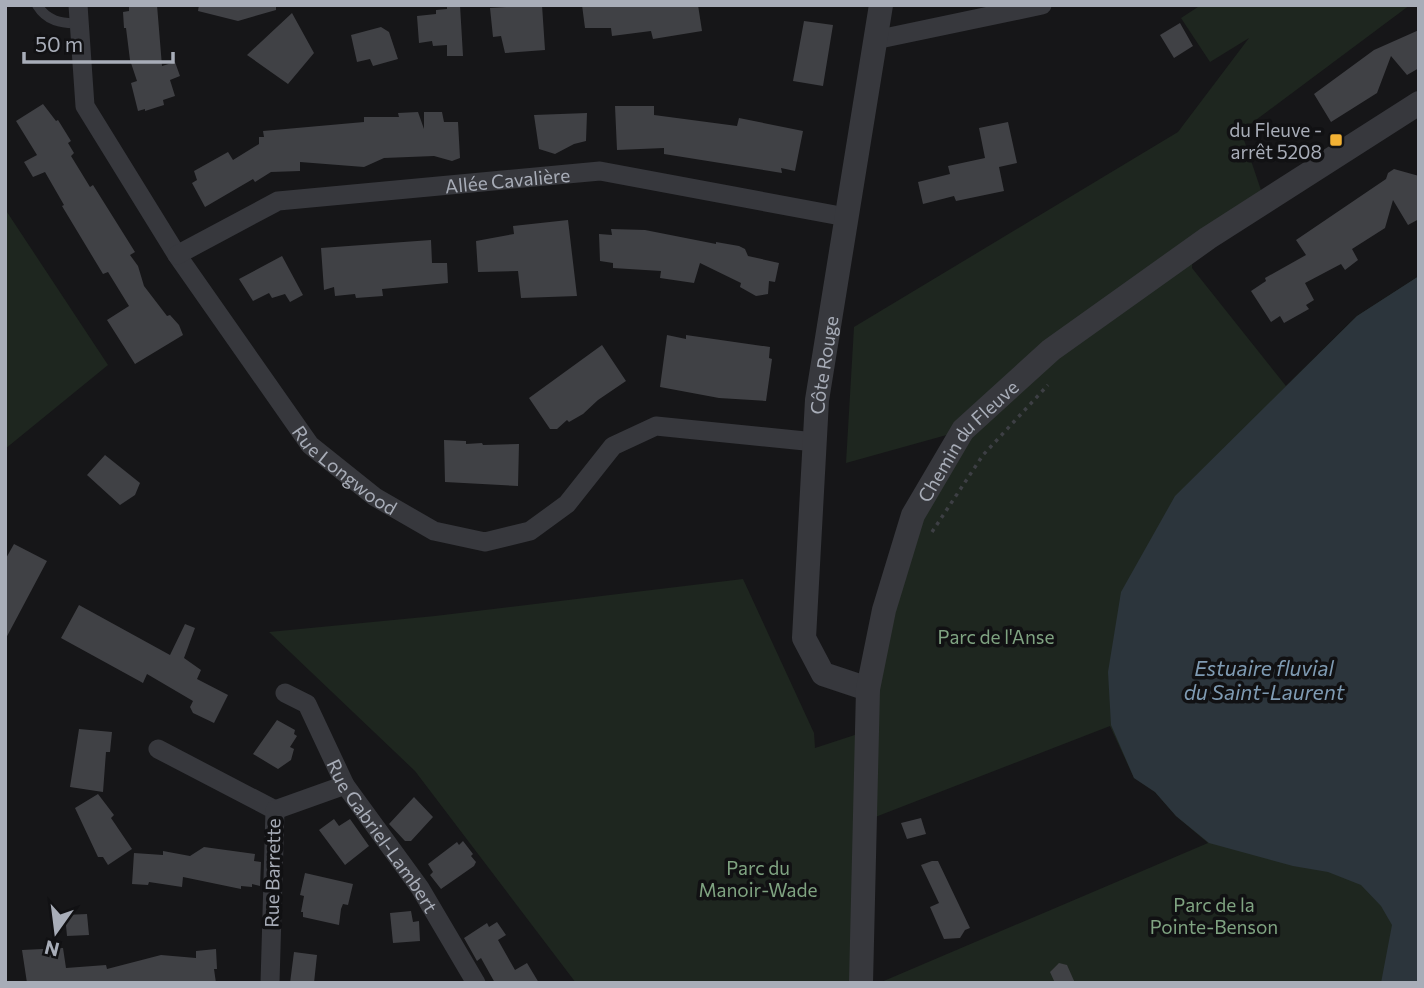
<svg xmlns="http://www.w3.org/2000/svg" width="1424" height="988" viewBox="0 0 1424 988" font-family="Commissioner,sans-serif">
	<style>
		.green { fill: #1e261f }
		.water { fill: #2c353c }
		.building { fill: #404145 }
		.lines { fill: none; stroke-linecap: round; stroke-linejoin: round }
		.path { stroke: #3d3f44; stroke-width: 3.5; stroke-dasharray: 3.5 5; stroke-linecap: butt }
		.service { stroke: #37383d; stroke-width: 10 }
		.minor { stroke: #37383d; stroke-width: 19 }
		.tertiary { stroke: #37383d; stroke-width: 24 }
		.poi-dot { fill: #f2b134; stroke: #111113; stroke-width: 2.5 }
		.labels { text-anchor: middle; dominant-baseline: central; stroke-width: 7; stroke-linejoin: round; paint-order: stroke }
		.poi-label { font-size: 19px; fill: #a8adb8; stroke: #111113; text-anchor: end }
		.street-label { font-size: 19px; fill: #a8adb8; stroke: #111113 }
		.park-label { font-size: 19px; fill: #7fa381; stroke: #111113 }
		.water-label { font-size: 21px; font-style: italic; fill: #7f9bb3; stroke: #111113 }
	</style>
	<rect width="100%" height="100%" fill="#161618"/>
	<path class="green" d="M1201,5H1410L1241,131L1265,202L1193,249L1192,268L1286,386L1357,316L1419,276V983H879L1208,843L1176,816L1155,792L1134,778L1110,726L865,821L861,983H576L415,771L269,632L435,616L743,579L814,733L815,748L867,731L884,610L961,431L846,463L854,327L1178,132L1249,38L1210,62L1181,18Z
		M5,209L108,365L5,449Z"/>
	<path class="water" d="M1419,276V983H1381L1392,925L1381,906L1361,885L1328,872L1293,866L1209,843L1176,816L1155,792L1134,778L1111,725L1108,672L1121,592L1175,496L1357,316Z"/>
	<path class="building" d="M129,5H157L162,66L175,62L180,76L170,80L175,96L163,100L164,105L145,111V109L138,111L131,83L137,81L130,60L126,28H124L123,12L129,11Z
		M199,5H276V10L238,21L198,11Z
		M447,5H460L463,56H447V45L433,46L432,41L419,43L417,16L436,14V10L447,9Z
		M542,5L545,50L505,53L501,36L493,37L490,8Z
		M582,5H698L702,31L653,39L651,31L612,36L611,28H585Z
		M292,13L314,53L288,84L247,55Z
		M804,21L833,25L823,86L793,81Z
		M1180,23L1193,46L1174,58L1160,35Z
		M381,27L389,32L398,59L373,66L370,59L357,62L351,35Z
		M1419,30V68L1407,75L1391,56L1377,93L1331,122L1314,94L1374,50Z
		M43,104L56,121L58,120L71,141L68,143L74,153L71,156L90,187L93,185L135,252L130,255L138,266L144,286L167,316L170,315L179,325L183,335L135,364L107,320L129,306L108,272L103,274L62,206L64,205L45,172L33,177L24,162L37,155L16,121Z
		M615,106H654V115L737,126L739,118L803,131L795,171L781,168L782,173L664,154V148L617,150Z
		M418,112L424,129V112H442L444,122H458L460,158L452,161L434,156L384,158L364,167L300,162V171L271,172L255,182L253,179L205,207L192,183L197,180L194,171L228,152L233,160L259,144V137H264L263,131L364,122V117H399L398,113Z
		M587,113L586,141L574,144L555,154L539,149L534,115Z
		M1008,122L1017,163L999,167L1004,191L956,201L954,196L923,204L918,182L950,174L948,166L985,158L979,128Z
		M1394,169L1419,176V219L1408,225L1393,200L1385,228L1352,249L1358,260L1345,270L1341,264L1305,283L1314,300L1306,305L1309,309L1284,323L1280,316L1271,322L1251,291L1266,281L1265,278L1306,255L1296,240L1386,179L1388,173Z
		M568,220L577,296L521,298L518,271L478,272L476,241L514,234L513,226Z
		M611,229L645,230L716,244V242L739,246L745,249L748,256L779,263L775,282L769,281L768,294L756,296L740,287L741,283L700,263L694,283L660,278L661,271L613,268V263L600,261L599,234L612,235Z
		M431,240L432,263H447L448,283L382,289L383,296L356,298L355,294L335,296L334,287L324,290L321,248Z
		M282,256L303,295L290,302L285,294L272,298L269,293L253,301L239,279Z
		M667,335L686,339V335L770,347L769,358L772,359L766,401L719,398L660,387Z
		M602,345L626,381L598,400L583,414L569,422L567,420L557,429H550L529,398Z
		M444,440L466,441V444L482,443L483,445L519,444L518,486L445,482Z
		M105,455L140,483L135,495L120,505L87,475Z
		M14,544L47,561L5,640V560Z
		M79,605L170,655L185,624L195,628L184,658L201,670L197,679L228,695L214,723L193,713L190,707L193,701L147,674L143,683L61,638Z
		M277,720L295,730L294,734L297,736L290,747L294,749L291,760L278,769L253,754Z
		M79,729L112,732L110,752H106L103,792L70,787Z
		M98,794L114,815L111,818L132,849L108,865L103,857H98L75,808Z
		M414,797L433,817L411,841H405L389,824Z
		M921,818L926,834L907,839L901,823Z
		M334,819L339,826L350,819L369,846L345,865L319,830Z
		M463,841L473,854L471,856L476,862L474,866L441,889L430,875L433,872L428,864L457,842L459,845Z
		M204,847L255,854L254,861L261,862L260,886L252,884V887L241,886V889L183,877L182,887L149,882L148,885L132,884L134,853L163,855V851L190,856Z
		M932,861H938L970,928L965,930L960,938L944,939L930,907L939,903L921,865Z
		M305,873L353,884L348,905L343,904L341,909L339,925L303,917V912H301L304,896L300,895Z
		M411,911L413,922L419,921L420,941L393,943L390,913Z
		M87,914L89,935L67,936L65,915Z
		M497,922L506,935L498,940L515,970L527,963L539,983H495L481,958L477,961L464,938L487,923L489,927Z
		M63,948L66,968L106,965L107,969L161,955L196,958V951L216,949L217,969H214L216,983H27L22,950Z
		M294,952L317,955L314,983H290Z
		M1059,963L1067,965L1075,983H1055L1050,972Z"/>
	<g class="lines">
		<path class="path" d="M932,532L983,455L1048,385"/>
		<path class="service" d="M37,5C47,21 61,24 79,23"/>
		<g class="minor">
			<path id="s1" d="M78,5L85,106L177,255L310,445L375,497L434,531L485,542L530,531L567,504L613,446L656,426L815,442"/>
			<path d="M875,40L1042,5"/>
			<path id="s2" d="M177,255L278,201L600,171L846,217"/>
			<path id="s3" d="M285,693L307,704L345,785L420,888L476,983"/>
			<path d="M158,749L275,810L270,983"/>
			<path d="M275,810L345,785"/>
		</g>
		<g class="tertiary">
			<path id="s4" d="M868,689L823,674L804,638L817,400L881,5"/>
			<path id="s5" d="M861,983L868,689L884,610L913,515L963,430L1051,350L1208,238L1419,103"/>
		</g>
	</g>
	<rect class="poi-dot" x="1329" y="133" width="14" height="14" rx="3.5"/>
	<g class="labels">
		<g class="poi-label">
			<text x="1322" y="129">du Fleuve -<tspan x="1322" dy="22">arrêt 5208</tspan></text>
		</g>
		<g class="street-label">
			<text stroke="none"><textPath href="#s2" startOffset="345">Allée Cavalière</textPath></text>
			<text stroke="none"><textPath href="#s4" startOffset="362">Côte Rouge</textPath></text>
			<text stroke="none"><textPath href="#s5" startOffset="567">Chemin du Fleuve</textPath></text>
			<text stroke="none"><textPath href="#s1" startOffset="551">Rue Longwood</textPath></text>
			<text stroke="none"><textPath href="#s3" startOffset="177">Rue Gabriel-Lambert</textPath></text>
			<text transform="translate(272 873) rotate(-89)">Rue Barrette</text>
		</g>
		<g class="park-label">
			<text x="996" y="636">Parc de l'Anse</text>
			<text x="758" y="867">Parc du<tspan x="758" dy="22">Manoir-Wade</tspan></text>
			<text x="1214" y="904">Parc de la<tspan x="1214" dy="22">Pointe-Benson</tspan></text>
		</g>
		<g class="water-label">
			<text x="1264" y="667">Estuaire fluvial<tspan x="1264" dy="24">du Saint-Laurent</tspan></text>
		</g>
	</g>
	<rect width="1424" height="988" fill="none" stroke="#a8adb8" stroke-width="14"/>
	<g transform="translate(56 932) rotate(194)" stroke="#111113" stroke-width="5" paint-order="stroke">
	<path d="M0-5L12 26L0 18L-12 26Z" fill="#a8adb8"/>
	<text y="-10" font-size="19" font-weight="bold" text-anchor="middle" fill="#a8adb8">N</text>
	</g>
	<path d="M24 52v10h149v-10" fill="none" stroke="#a8adb8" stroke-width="3.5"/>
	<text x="35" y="52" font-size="21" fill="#a8adb8" stroke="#111113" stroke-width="5" paint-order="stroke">50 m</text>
</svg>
